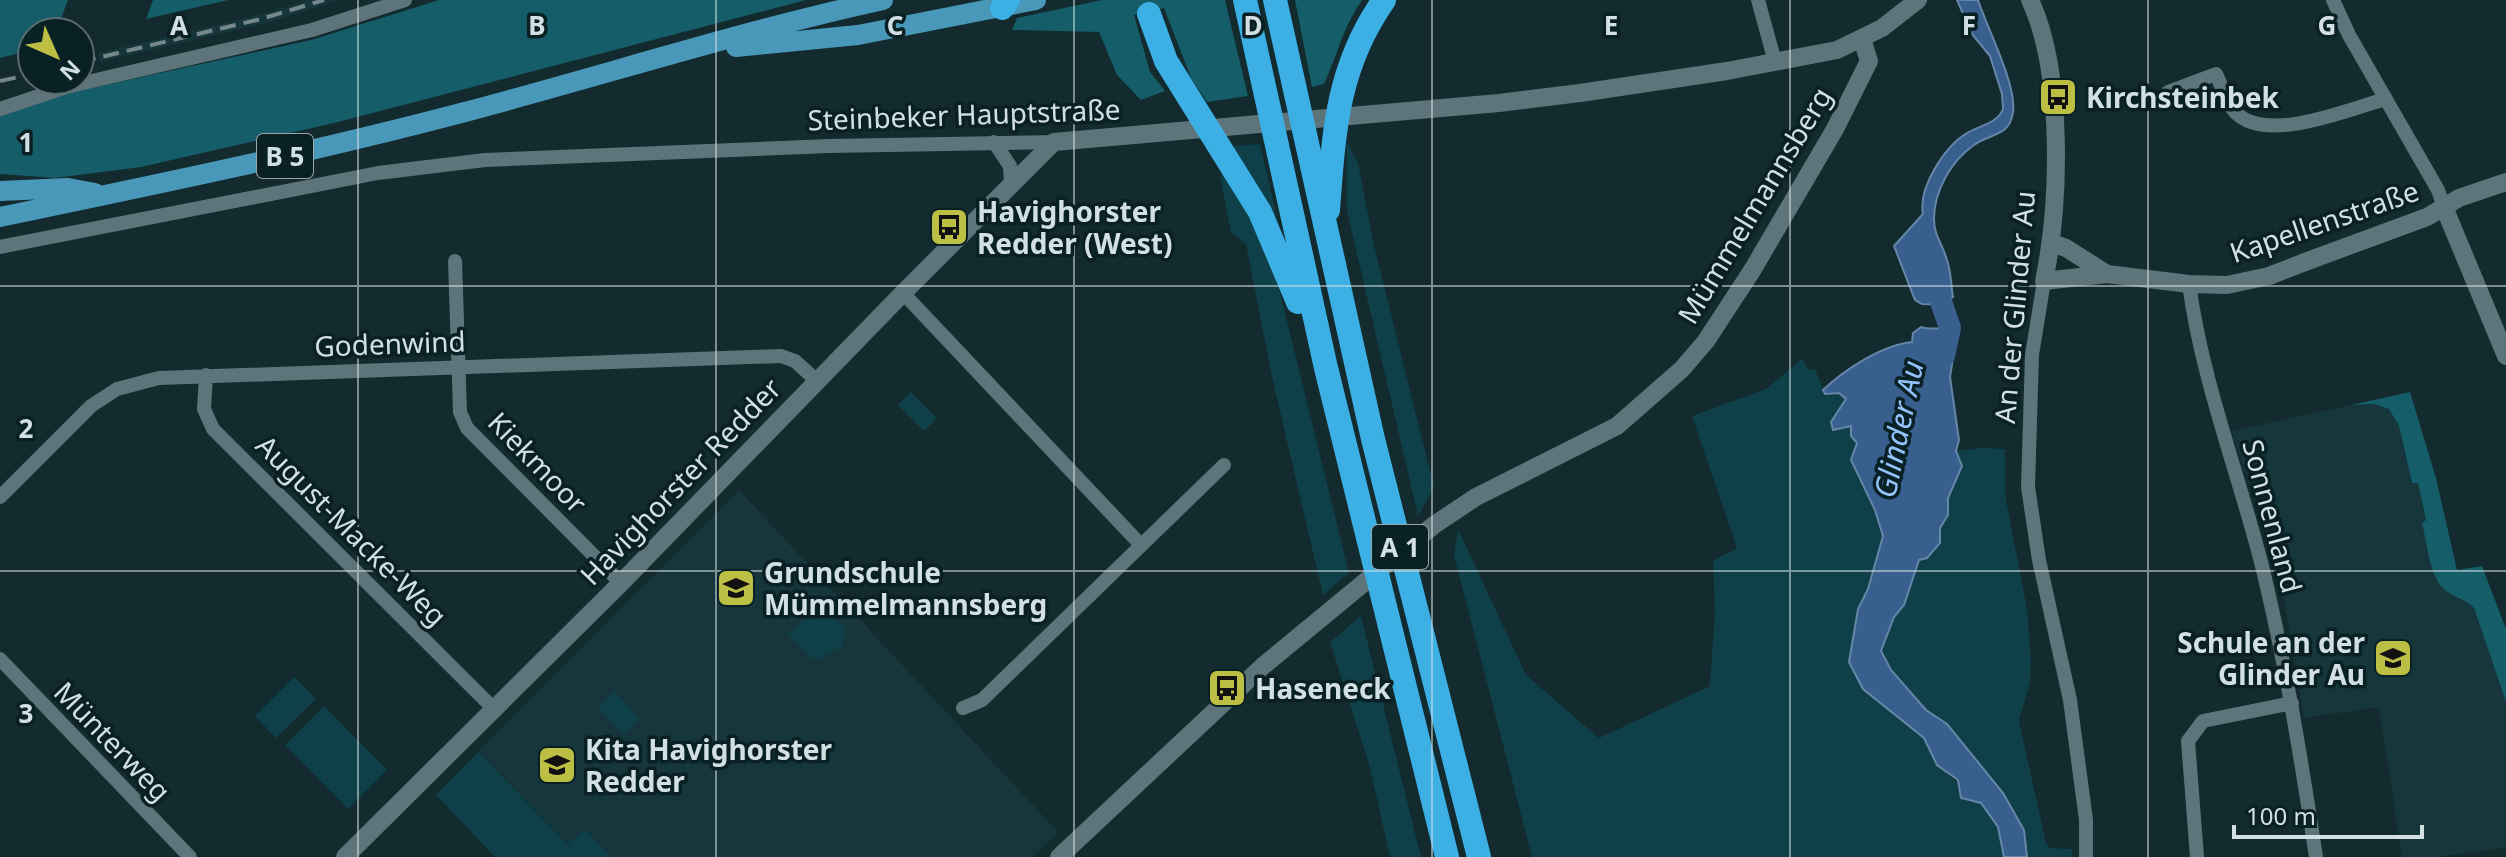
<svg xmlns="http://www.w3.org/2000/svg" width="2506" height="857" viewBox="0 0 2506 857" font-family="'Noto Sans',sans-serif">
	<style>
		.built { fill: #16363c }
		.green { fill: #0f4049 }
		.forest { fill: #145d69 }
		.water { fill: #385f8e; stroke: #6686a8; stroke-width: 2 }
		.lines { fill: none; stroke-linecap: round; stroke-linejoin: round }
		.river { stroke: #385f8e; stroke-width: 22 }
		.minor { stroke: #5d757a; stroke-width: 14 }
		.tertiary { stroke: #5d757a; stroke-width: 18 }
		.primary { stroke: #4998ba; stroke-width: 20 }
		.motorway { stroke: #3cafe4; stroke-width: 24 }
		.rail { stroke: #75878b; stroke-width: 4; stroke-dasharray: 16 8; stroke-linecap: butt }
		.grid { fill: none; stroke: #d3e0e3; stroke-width: 2; stroke-opacity: 0.55 }
		.labels { text-anchor: middle; dominant-baseline: central; stroke-width: 7; stroke-linejoin: round; paint-order: stroke }
		.shield { fill: #092025; stroke: #96a6aa; stroke-width: 2 }
		.shield-label { font-size: 26px; font-weight: bold; fill: #d3e0e3 }
		.poi-label { font-size: 28px; font-weight: bold; fill: #d3e0e3; stroke: #092025; text-anchor: start }
		.street-label { font-size: 28px; fill: #d3e0e3; stroke: #092025 }
		.water-label { font-size: 30px; font-style: italic; fill: #94c3fb; stroke: #092025 }
		.grid-label { font-size: 26px; text-anchor: middle; font-weight: bold; fill: #d3e0e3; stroke: #092025; stroke-width: 7; stroke-linejoin: round; paint-order: stroke }
	</style>
	<rect width="100%" height="100%" fill="#132a2e"/>
	<path class="built" d="M309,0H339L267,23L100,62L99,53L266,13Z
		M2375,404L2389,409L2399,426L2412,483H2418L2426,521L2422,524L2437,578L2446,591L2462,598L2474,608L2506,702V847L2438,857H2402L2379,707L2304,718L2279,570L2231,431L2351,405Z
		M739,490L1058,832L1032,857H612L585,829L569,844L478,752Z"/>
	<path class="green" d="M1347,142L1358,163L1375,250L1434,487L1418,516L1347,211Z
		M1260,144L1278,222L1233,146Z
		M1228,173L1257,226L1279,289L1349,573L1323,595L1272,377L1246,244L1231,233L1220,175Z
		M1802,359L1809,370L1815,369L1825,394L1839,393L1846,399L1831,422L1834,430L1851,425L1857,443L1851,461L1875,510L1883,536L1868,589L1858,609L1863,689L1924,738L1937,765L1981,803L1998,827L2004,857H1532L1454,555L1458,529L1526,675L1599,738L1710,686L1715,611L1713,561L1737,548L1692,416L1766,389Z
		M911,392L937,418L924,431L898,405Z
		M1982,448L2005,449V494L2027,609L2031,661L2030,682L2019,721L2046,843L2050,848L2072,849V857H2027L2024,830L2003,793L1947,724L1926,710L1891,670L1881,651L1894,617L1904,605L1920,560L1940,543V528L1948,515V498L1962,466L1956,451Z
		M813,611H823L845,628L842,646L819,659L812,658L788,634Z
		M1361,616L1421,857H1390L1369,764L1330,642Z
		M294,677L316,699L276,738L255,716Z
		M615,691L640,719L623,734L598,707Z
		M324,706L387,770L348,809L285,745Z
		M478,752L568,844L585,829L612,857H495L436,795Z"/>
	<path class="forest" d="M0,0H68L56,32H32V50L0,58Z
		M153,0H228L146,19Z
		M439,0H806L334,123L141,167L55,178L0,174V116L37,100L311,40Z
		M1102,0H1225L1248,96L1207,102L1191,78L1164,8L1134,15L1150,72L1165,91L1141,100L1117,75L1099,32L1012,30L1017,18Z
		M1295,0H1362C1342,29 1338,54 1324,84L1312,87Z
		M2410,392L2436,478L2457,570L2482,566L2506,629V702L2474,608C2466,599 2455,598 2446,591C2429,577 2427,543 2422,523L2426,520L2418,483H2412L2399,426L2389,409L2374,404L2351,405Z"/>
	<path class="water" d="M1957,0H1978C1987,28 2017,85 2013,112C2010,137 1990,133 1974,145C1951,161 1934,191 1934,219C1934,236 1943,245 1947,260C1951,271 1951,285 1953,297L1947,301V305L1922,304L1915,300L1894,246L1923,214C1918,188 1944,147 1967,133C1980,125 1997,124 2003,109L2002,94L1990,56L1972,34Z
		M1921,327C1933,331 1943,326 1955,330L1956,339L1950,377L1959,440L1956,451L1962,466L1948,498V515L1940,528V543L1927,558L1919,560L1904,605L1894,617L1881,651L1891,670L1926,710L1947,724L2003,793L2024,830L2027,857H2004L1998,827L1981,803L1961,798L1958,780L1937,765L1924,738L1863,689L1849,662L1858,609L1868,589L1883,536L1875,510L1851,460L1857,443L1851,436V426L1833,430L1831,422L1846,399L1839,393L1825,394L1823,390C1844,370 1882,345 1912,342L1913,333Z"/>
	<g class="lines">
		<path class="river" d="M1933,278L1950,328L1944,356"/>
		<path class="minor" d="M1758,0L1775,62
			M2333,0L2349,35L2438,190L2444,207
			M2168,92L2216,74C2222,86 2226,103 2236,113C2268,144 2348,109 2386,99
			M0,109L66,87L312,30L405,0
			M994,142L1010,166L1011,185
			M0,247L378,173L485,160L830,146L1054,142
			M455,261L460,412L467,428L621,583
			M2044,281L2032,355L2028,487L2039,560L2070,700L2086,820V857
			M2189,284C2202,380 2237,469 2261,562C2285,659 2301,758 2316,857
			M903,293L1140,544
			M206,375L204,409L213,429L494,709
			M0,497L91,406L117,389L159,378L781,356L795,361L817,381
			M0,659L190,857
			M963,708L982,700L1224,465
			M2197,857L2188,741L2203,721L2292,703"/>
		<path class="tertiary" d="M2030,0C2064,73 2060,204 2044,281L2107,274L2189,284L2227,285L2269,276L2305,262L2427,217L2459,198L2506,182
			M2444,207L2506,356
			M2052,243L2066,248L2107,274
			M345,857L621,583L903,293L1054,142L1499,103L1580,93L1727,71L1837,50L1882,28L1918,0
			M1059,857L1263,666L1434,525L1476,497L1617,426L1682,369L1706,341L1753,269L1835,129L1869,61L1862,39"/>
		<path class="primary" d="M736,47L858,35L1036,0
			M0,191L68,188L95,193
			M0,217C154,185 309,153 461,113C602,76 741,31 883,0"/>
		<path class="motorway" d="M1245,0L1326,368L1447,857
			M1275,0L1373,439L1479,857
			M1002,8L1008,0
			M1149,14L1166,61L1260,212L1298,302
			M1328,210C1334,131 1337,67 1384,0"/>
		<path class="rail" d="M80,62L261,19L324,0
			M0,81L32,74"/>
	</g>
	<path class="grid" d="M358,0V857M716,0V857M1074,0V857M1432,0V857M1790,0V857M2148,0V857M0,286H2506M0,571H2506"/>
	<defs>
		<symbol id="bus-square" viewBox="-11 -11 22 22"><rect x="-9" y="-9" width="18" height="18" rx="4" fill="#bcbf43" stroke="#092025"/><path d="M-5-6H5V4H4V6H2V4H-2V6H-4V4H-5ZM-3.5-4V0h7V-4ZM-3.5 1.2v1.5H-2V1.2ZM2 1.2v1.5H3.5V1.2Z" fill="#111"/></symbol>
		<symbol id="school-square" viewBox="-11 -11 22 22"><rect x="-9" y="-9" width="18" height="18" rx="4" fill="#bcbf43" stroke="#092025"/><path d="M0-5L7-2L0 1L-7-2ZM-4 1L0 2.5L4 1V4Q0 6-4 4Z" fill="#111"/></symbol>
	</defs>
	<g fill-rule="evenodd">
		<use href="#bus-square" x="2036" y="75" width="44" height="44"/>
		<use href="#bus-square" x="927" y="205" width="44" height="44"/>
		<use href="#school-square" x="714" y="566" width="44" height="44"/>
		<use href="#school-square" x="2371" y="636" width="44" height="44"/>
		<use href="#bus-square" x="1205" y="666" width="44" height="44"/>
		<use href="#school-square" x="535" y="743" width="44" height="44"/>
	</g>
	<g class="labels">
		<g class="shield">
			<rect x="257" y="134" width="56" height="44" rx="6"/>
			<rect x="1372" y="525" width="56" height="44" rx="6"/>
		</g>
		<g class="shield-label">
			<text x="285" y="156">B 5</text>
			<text x="1400" y="547">A 1</text>
		</g>
		<g class="poi-label">
			<text x="2086" y="97">Kirchsteinbek</text>
			<text x="977" y="211">Havighorster<tspan x="977" dy="32">Redder (West)</tspan></text>
			<text x="764" y="572">Grundschule<tspan x="764" dy="32">Mümmelmannsberg</tspan></text>
			<text x="2365" y="642" text-anchor="end">Schule an der<tspan x="2365" dy="32">Glinder Au</tspan></text>
			<text x="1255" y="688">Haseneck</text>
			<text x="585" y="749">Kita Havighorster<tspan x="585" dy="32">Redder</tspan></text>
		</g>
		<g class="street-label">
			<text transform="translate(964 114) rotate(-2)">Steinbeker Hauptstraße</text>
			<text transform="translate(1754 205) rotate(-59)">Mümmelmannsberg</text>
			<text transform="translate(2324 221) rotate(-19)">Kapellenstraße</text>
			<text transform="translate(2014 307) rotate(-85)">An der Glinder Au</text>
			<text transform="translate(390 343) rotate(-2)">Godenwind</text>
			<text transform="translate(538 462) rotate(46)">Kiekmoor</text>
			<text transform="translate(680 481) rotate(-46)">Havighorster Redder</text>
			<text transform="translate(2273 516) rotate(75)">Sonnenland</text>
			<text transform="translate(352 530) rotate(45)">August-Macke-Weg</text>
			<text transform="translate(113 741) rotate(46)">Münterweg</text>
		</g>
		<g class="water-label">
			<text transform="translate(1898 429) rotate(-78)">Glinder Au</text>
		</g>
	</g>
	<g class="grid-label">
		<text x="179" y="35">A</text>
		<text x="537" y="35">B</text>
		<text x="895" y="35">C</text>
		<text x="1253" y="35">D</text>
		<text x="1611" y="35">E</text>
		<text x="1969" y="35">F</text>
		<text x="2327" y="35">G</text>
		<text x="26" y="152">1</text>
		<text x="26" y="438">2</text>
		<text x="26" y="723">3</text>
	</g>
	<g transform="translate(56 56) rotate(135)"><circle r="38" fill="#092025" stroke="#5a6d71" stroke-width="2"/>
	<path d="M0-6L14 30L0 20L-14 30Z" fill="#bcbf43"/>
	<text y="-12" font-size="22" font-weight="bold" text-anchor="middle" fill="#d3e0e3">N</text>
	</g>
	<path d="M2234 825v12h188v-12" fill="none" stroke="#d3e0e3" stroke-width="4"/>
	<text x="2246" y="825" font-size="24" fill="#d3e0e3" stroke="#092025" stroke-width="6" paint-order="stroke">100 m</text>
</svg>
